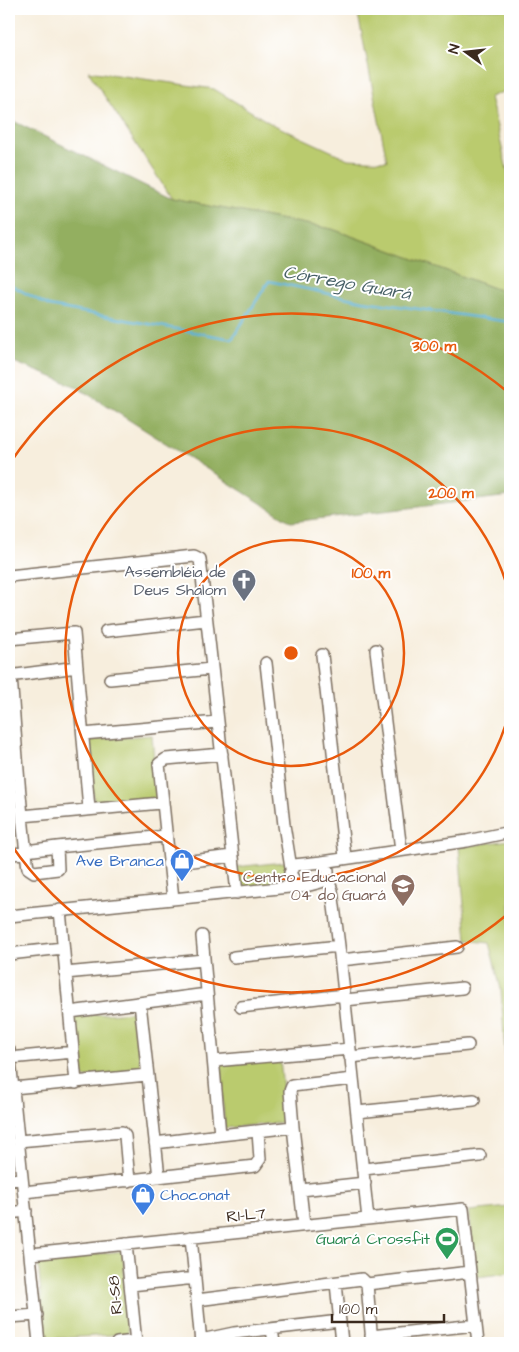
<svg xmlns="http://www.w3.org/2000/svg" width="519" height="1352" viewBox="0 0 519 1352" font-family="'Architects Daughter',sans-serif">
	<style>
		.green { fill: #bacb6e; stroke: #7a7a46 }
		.forest { fill: #93af61; stroke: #676c40 }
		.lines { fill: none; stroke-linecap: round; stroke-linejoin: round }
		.stream { stroke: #59b0d5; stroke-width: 2.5 }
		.minor-casing { stroke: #7d6f61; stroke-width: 14 }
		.minor { stroke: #fff; stroke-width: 11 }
		.ring { fill: none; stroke: #e8590c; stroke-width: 2.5 }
		.labels { text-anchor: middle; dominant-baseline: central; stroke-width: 4; stroke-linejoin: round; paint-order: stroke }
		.worship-label { font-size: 16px; fill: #5b616d; stroke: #fff; text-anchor: end }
		.shop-label { font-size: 16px; fill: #366cbe; stroke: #fff; text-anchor: end }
		.education-label { font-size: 16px; fill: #785e54; stroke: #fff; text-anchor: end }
		.street-label { font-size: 16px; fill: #3b2a1e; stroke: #fff }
		.leisure-label { font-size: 16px; fill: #27864d; stroke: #fff; text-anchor: end }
		.water-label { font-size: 18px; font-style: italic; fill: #476067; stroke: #fff }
		.centre { fill: #e8590c; stroke: #fff; stroke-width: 2.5 }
		.ring-label { font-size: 15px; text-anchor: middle; font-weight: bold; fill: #e8590c; stroke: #fff; stroke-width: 4; stroke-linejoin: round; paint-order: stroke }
	</style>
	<rect width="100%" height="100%" fill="#fff"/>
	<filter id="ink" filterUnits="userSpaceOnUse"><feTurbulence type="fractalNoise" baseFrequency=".02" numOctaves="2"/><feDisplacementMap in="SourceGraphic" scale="10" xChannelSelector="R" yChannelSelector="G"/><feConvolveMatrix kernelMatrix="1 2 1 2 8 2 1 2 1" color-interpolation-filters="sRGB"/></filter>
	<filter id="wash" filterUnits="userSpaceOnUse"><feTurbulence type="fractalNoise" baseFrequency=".0096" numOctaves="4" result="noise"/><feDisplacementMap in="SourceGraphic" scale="20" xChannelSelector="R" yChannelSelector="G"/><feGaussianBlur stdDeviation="1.12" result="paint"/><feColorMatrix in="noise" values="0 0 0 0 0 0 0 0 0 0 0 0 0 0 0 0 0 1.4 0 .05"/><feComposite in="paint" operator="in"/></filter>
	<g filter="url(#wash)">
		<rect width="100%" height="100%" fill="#f7eedd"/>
		<path class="green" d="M357,9H510V89L490,97L510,182V294L332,229L172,199L88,71L214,89L270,123L348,159L387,161Z
			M152,735L157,799L94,804L89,740Z
			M510,840V1134L501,989L489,943L467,940L459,847Z
			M285,862L286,870L274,886L237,890L235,867Z
			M135,1012L141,1073L80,1078L73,1016Z
			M280,1059L286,1122L225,1128L219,1065Z
			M510,1207V1273L477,1277L469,1211Z
			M123,1251L128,1334L45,1339L38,1261Z"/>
		<path class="forest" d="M9,119L172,199L332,229L510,294V496L291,522L75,386L9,360Z"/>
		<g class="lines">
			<path class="stream" d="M9,284L49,306L232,339L269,281L363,301L510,322"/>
		</g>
	</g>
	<g filter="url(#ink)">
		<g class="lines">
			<defs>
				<path id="minor" d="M9,576L194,556L200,559L237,893
					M106,631L206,620
					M9,639L74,633L89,809
					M376,650L401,850
					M322,655L345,857
					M266,663L284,825L291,868
					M9,676L77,667
					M11,676C16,740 19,804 28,868L34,872L58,869L57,847L26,851
					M110,679L211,669
					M83,734L217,722
					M22,816L161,803
					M57,847L165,836
					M9,854L26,853
					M322,862L467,841L510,832
					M322,862L328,870V874L321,882L302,887L297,885L290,873L294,865Z
					M168,864L232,856
					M327,878L332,890L339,946L368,1219
					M173,899L159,764L166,759L222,754
					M60,910L76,1083
					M9,916L299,886
					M202,936L220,1135L293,1127L304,1225
					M9,954L63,948
					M234,957L339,946
					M341,960L457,947
					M65,973L204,960
					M345,1000L462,988
					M140,1003L159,1177
					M241,1007L344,995
					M70,1012L207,994
					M9,1050L39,1343
					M350,1057L468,1045
					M10,1058L73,1052
					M214,1061L350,1049
					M13,1088L147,1075
					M357,1112L474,1100
					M293,1127L290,1091L292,1086L353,1079
					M18,1141L122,1132L125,1136L129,1181
					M155,1143L220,1135
					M364,1169L480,1156
					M9,1180L22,1179
					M301,1190L365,1183
					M24,1192L255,1166L260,1159L258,1132
					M9,1213L26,1211
					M191,1237L201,1343
					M126,1244L136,1343
					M31,1254L463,1209L478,1343
					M336,1283L342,1343
					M367,1284L470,1272
					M131,1285L195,1278
					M197,1300L362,1279L367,1284L372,1343
					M9,1317L37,1315
					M272,1329L274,1343
					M371,1336L476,1325
					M201,1340L234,1333L340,1321
					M117,1343L135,1341"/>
			</defs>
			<use href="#minor" class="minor-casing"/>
			<use href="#minor" class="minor"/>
		</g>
	</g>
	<g class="ring">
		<circle cx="291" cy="653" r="113"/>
		<path d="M510 710A226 226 0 1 1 510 596"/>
		<path d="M509 913A339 339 0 0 1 10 843M10 463A339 339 0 0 1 509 393"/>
	</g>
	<defs>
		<symbol id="church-pin" viewBox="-11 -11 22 30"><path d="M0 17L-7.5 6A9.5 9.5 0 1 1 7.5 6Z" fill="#6b7280" stroke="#fff"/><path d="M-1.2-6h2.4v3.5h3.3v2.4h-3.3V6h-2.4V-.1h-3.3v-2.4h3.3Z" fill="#fff"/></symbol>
		<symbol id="shop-pin" viewBox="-11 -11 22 30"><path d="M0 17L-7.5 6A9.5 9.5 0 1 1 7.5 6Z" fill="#3f7fe0" stroke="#fff"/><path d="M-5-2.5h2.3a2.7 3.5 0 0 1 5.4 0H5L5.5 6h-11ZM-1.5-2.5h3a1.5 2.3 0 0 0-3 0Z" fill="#fff"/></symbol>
		<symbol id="school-pin" viewBox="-11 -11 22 30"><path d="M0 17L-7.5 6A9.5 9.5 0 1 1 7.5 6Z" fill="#8d6e63" stroke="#fff"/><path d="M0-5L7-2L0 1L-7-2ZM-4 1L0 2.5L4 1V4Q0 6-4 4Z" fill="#fff"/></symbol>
		<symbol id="stadium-pin" viewBox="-11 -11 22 30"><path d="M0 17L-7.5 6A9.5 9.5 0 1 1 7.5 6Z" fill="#2e9e5b" stroke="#fff"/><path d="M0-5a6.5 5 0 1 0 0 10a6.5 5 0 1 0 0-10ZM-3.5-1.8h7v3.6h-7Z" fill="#fff"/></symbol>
	</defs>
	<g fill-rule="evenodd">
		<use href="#church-pin" x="230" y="567" width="28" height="38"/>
		<use href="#shop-pin" x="168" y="847" width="28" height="38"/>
		<use href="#school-pin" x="389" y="872" width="28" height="38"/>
		<use href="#shop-pin" x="129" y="1181" width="28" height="38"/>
		<use href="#stadium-pin" x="433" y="1225" width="28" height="38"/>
	</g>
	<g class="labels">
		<g class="worship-label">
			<text x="226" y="572">Assembléia de<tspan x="226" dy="18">Deus Shalom</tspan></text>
		</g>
		<g class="shop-label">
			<text x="164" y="861">Ave Branca</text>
			<text x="160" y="1195" text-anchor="start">Choconat</text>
		</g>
		<g class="education-label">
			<text x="386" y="877">Centro Educacional<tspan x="386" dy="18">04 do Guará</tspan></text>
		</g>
		<g class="street-label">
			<text transform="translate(246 1215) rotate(-6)">R1-L7</text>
			<text transform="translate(115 1295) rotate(-95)">R1-S8</text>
		</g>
		<g class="leisure-label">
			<text x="430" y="1239">Guará Crossfit</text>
		</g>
		<g class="water-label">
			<text transform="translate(347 283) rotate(10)">Córrego Guará</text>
		</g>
	</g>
	<circle cx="291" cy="653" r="8" class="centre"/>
	<g class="ring-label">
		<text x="434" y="351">300 m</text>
		<text x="451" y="498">200 m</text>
		<text x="371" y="578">100 m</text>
	</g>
	<rect width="519" height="1352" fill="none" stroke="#fff" stroke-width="30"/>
	<g transform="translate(466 52) rotate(285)" stroke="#ffffff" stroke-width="4" paint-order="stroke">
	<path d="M0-4L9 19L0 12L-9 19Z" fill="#3b2a1e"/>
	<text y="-8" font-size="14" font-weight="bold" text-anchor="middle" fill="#3b2a1e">N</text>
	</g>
	<path d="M332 1314v8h112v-8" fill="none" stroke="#3b2a1e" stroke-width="2.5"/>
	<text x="339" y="1314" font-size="15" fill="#3b2a1e" stroke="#ffffff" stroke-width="4" paint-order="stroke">100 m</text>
</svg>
